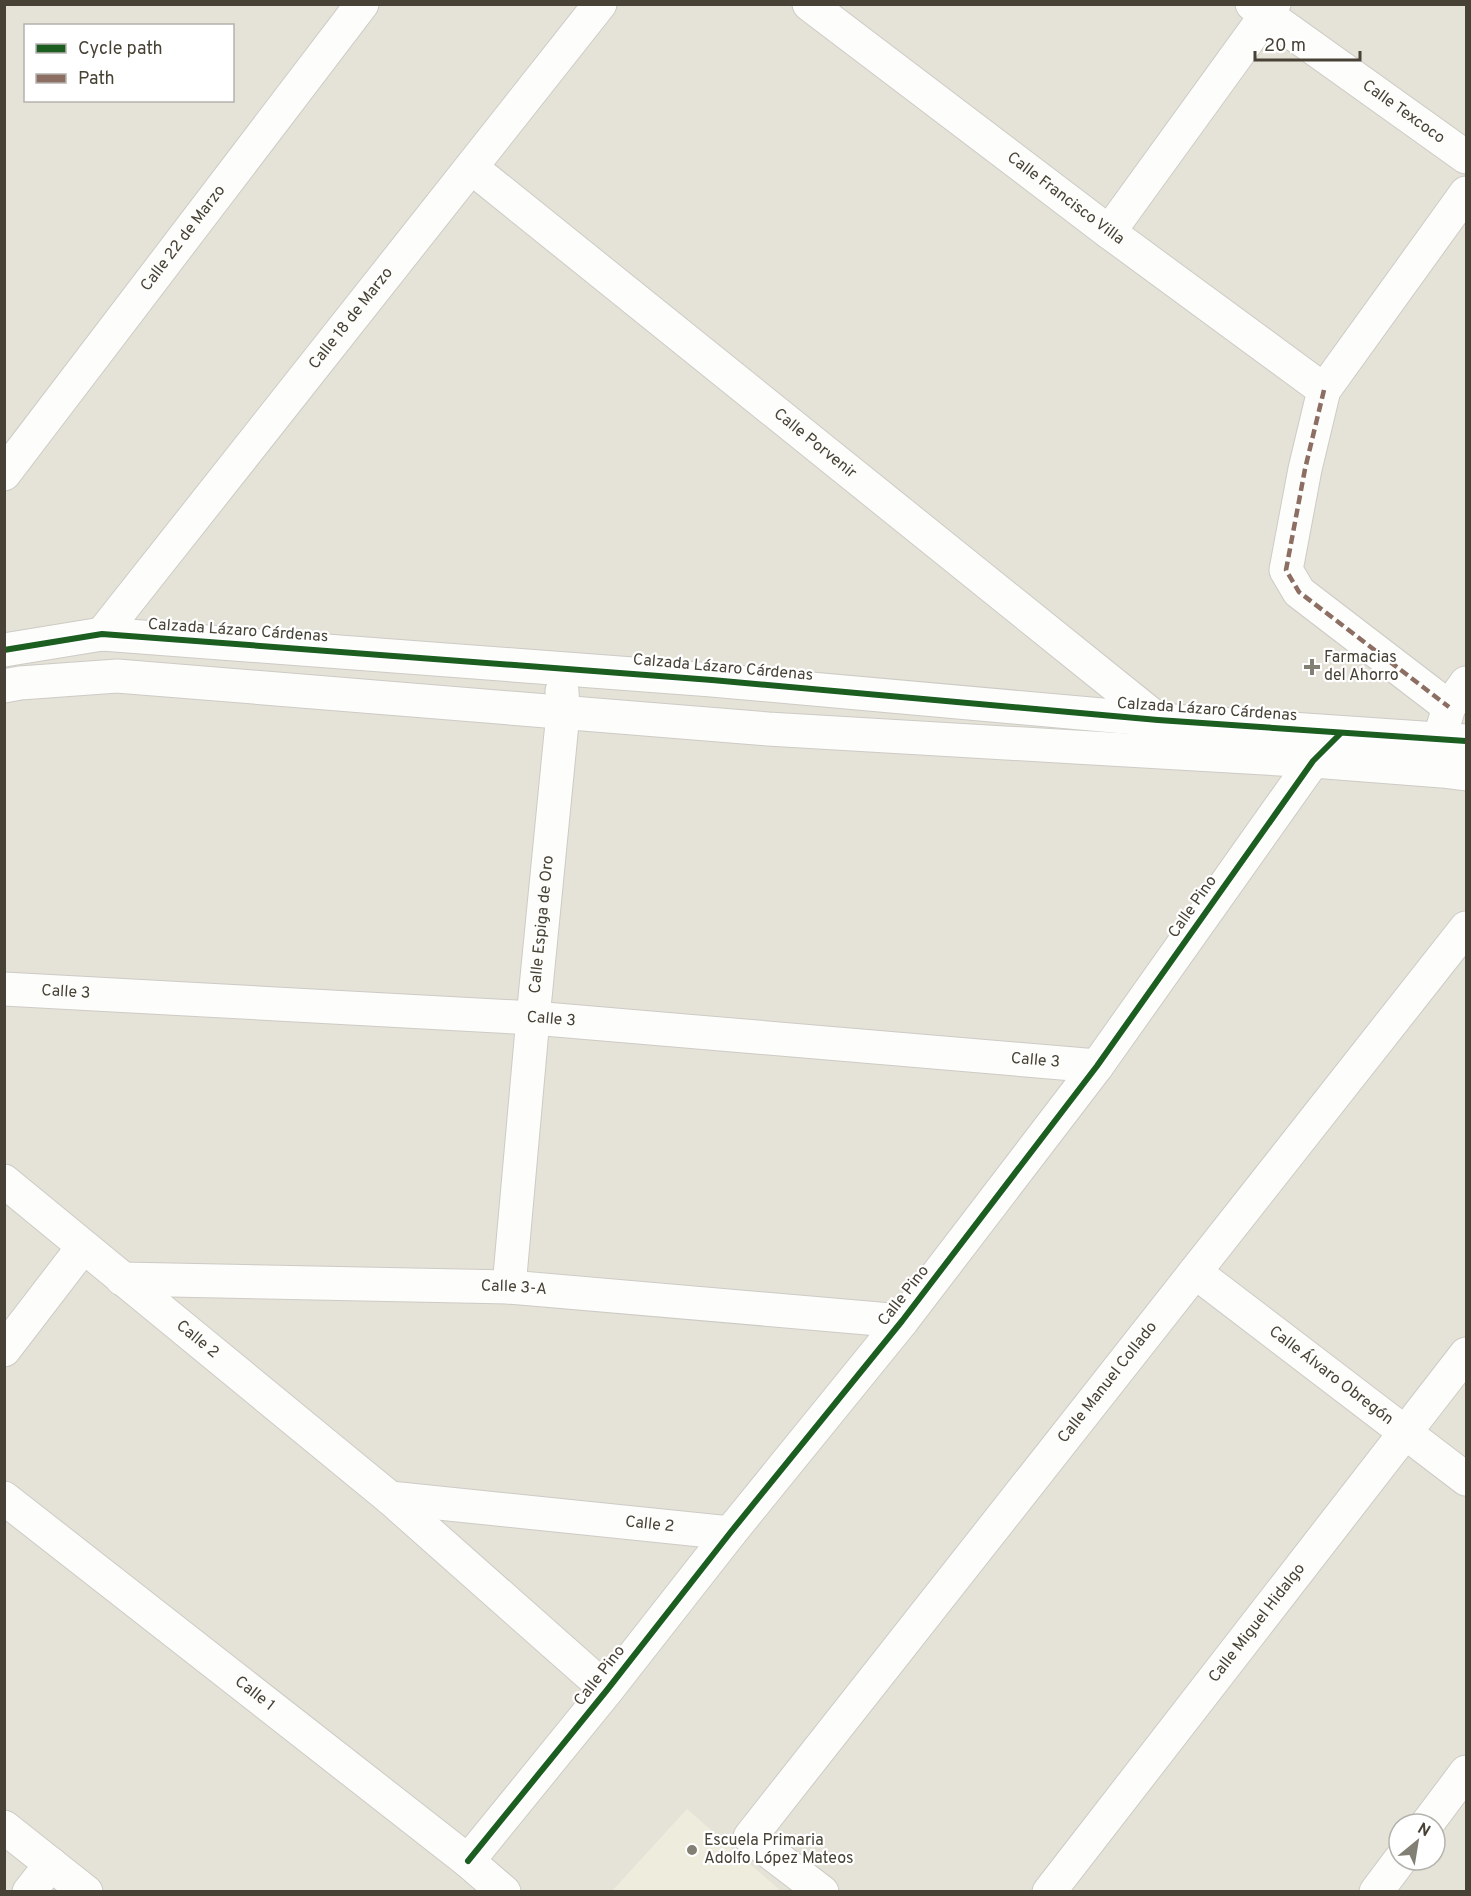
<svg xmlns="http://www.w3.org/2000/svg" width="1471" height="1896" viewBox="0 0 1471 1896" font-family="Overpass,sans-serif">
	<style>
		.residential { fill: #e5e2d7; fill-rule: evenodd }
		.education { fill: #eeecdc }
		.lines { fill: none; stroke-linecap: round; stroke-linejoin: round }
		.minor-casing { stroke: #cdcbc5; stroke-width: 35 }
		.minor { stroke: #fdfdfc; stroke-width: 33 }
		.quiet { stroke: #8d6e63; stroke-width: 4.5; stroke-dasharray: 9 4.5; stroke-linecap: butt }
		.cycleway-casing { stroke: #fff; stroke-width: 10 }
		.cycleway { stroke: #1b5e20; stroke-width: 6 }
		.poi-dot { fill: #827f74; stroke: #fff; stroke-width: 2 }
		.labels { text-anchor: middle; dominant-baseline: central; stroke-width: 4.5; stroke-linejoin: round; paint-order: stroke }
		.street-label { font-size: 16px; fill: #474235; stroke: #fff }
		.poi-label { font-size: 16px; fill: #474235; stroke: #fff; text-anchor: start }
	</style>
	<rect width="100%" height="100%" fill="#f0efea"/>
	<path class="residential" d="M5,5H1466V1891H5ZM26,26H232V100H26ZM1399,1824H1435V1860H1399Z"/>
	<path class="education" d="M687,1809L781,1891H612Z"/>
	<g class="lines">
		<defs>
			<g id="minor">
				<path id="s1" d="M809,4L1109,232L1324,390"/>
				<path id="s2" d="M1252,4L1466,157"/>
				<path id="s3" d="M472,168L1158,720"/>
				<path d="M1109,232L1274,4"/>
				<path id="s4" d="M4,474L362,4"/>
				<path id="s5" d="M102,634L600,4"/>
				<path d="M4,650L102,634L712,680L1158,720L1466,741"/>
				<path d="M4,686L20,683L117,676L768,729L1313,761L1442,771L1466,774"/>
				<path d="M1449,707L1299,592L1286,570L1305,469L1324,390L1466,193"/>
				<path d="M1443,727L1449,707L1466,683"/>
				<path id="s6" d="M4,989L533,1018L1097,1066"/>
				<path id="s7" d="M4,1181L390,1498L607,1690"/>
				<path id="s8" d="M1195,1272L1466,1479"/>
				<path id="s9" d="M122,1279L509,1287L902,1321"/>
				<path id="s10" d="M509,1287L533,1018L563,713L562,691"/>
				<path d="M4,1350L83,1247"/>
				<path id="s11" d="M4,1498L468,1861L504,1892"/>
				<path id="s12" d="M390,1498L730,1533"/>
				<path d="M1427,1824L1466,1772"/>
				<path d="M4,1827L86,1892"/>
				<path d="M468,1861L607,1690L730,1533L902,1321L1097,1066L1313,761L1325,749"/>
				<path d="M29,1892L51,1864"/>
				<path id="s13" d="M822,1892L750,1837L1466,928"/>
				<path id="s14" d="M1049,1892L1466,1354"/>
				<path d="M1376,1892L1400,1860"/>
			</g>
		</defs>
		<use href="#minor" class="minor-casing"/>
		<use href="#minor" class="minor"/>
		<path class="quiet" d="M1324,390L1305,469L1286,570L1299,592L1449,707"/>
		<defs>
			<path id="cycleway" d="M4,650L102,634L712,680L1158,720L1466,741
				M468,1861L607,1690L730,1533L902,1321L1097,1066L1313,761L1341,733"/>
		</defs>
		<use href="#cycleway" class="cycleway-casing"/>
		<use href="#cycleway" class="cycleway"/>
	</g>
	<g class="poi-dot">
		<path d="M1309 658h6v6h6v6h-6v6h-6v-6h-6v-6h6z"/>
		<circle cx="692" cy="1850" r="6"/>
	</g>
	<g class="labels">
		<g class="street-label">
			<text stroke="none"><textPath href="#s2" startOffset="186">Calle Texcoco</textPath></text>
			<text stroke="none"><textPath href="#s1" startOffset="322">Calle Francisco Villa</textPath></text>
			<text stroke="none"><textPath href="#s4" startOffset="296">Calle 22 de Marzo</textPath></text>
			<text stroke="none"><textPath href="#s5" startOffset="402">Calle 18 de Marzo</textPath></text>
			<text stroke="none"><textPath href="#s3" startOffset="440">Calle Porvenir</textPath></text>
			<text transform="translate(238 631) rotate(4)">Calzada Lázaro Cárdenas</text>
			<text transform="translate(723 668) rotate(5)">Calzada Lázaro Cárdenas</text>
			<text transform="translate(1207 710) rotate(4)">Calzada Lázaro Cárdenas</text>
			<text transform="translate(1193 907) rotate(-55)">Calle Pino</text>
			<text stroke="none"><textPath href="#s10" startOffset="364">Calle Espiga de Oro</textPath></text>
			<text stroke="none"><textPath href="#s6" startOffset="62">Calle 3</textPath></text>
			<text stroke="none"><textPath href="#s6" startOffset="548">Calle 3</textPath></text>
			<text stroke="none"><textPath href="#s6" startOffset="1034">Calle 3</textPath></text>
			<text stroke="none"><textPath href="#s9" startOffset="392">Calle 3-A</textPath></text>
			<text transform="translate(904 1296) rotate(-52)">Calle Pino</text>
			<text stroke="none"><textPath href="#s7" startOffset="250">Calle 2</textPath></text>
			<text stroke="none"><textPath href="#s8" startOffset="171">Calle Álvaro Obregón</textPath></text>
			<text stroke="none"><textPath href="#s13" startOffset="669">Calle Manuel Collado</textPath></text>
			<text stroke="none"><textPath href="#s12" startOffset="261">Calle 2</textPath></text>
			<text stroke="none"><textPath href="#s14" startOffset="340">Calle Miguel Hidalgo</textPath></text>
			<text transform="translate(600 1676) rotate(-52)">Calle Pino</text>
			<text stroke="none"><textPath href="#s11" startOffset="318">Calle 1</textPath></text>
		</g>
		<g class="poi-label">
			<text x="1324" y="658">Farmacias<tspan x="1324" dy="18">del Ahorro</tspan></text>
			<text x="704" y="1841">Escuela Primaria<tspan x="704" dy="18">Adolfo López Mateos</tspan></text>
		</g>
	</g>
	<rect width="1471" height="1896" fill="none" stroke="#474235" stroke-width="12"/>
	<rect x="24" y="24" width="210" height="78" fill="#ffffff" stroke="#b5b3ae" stroke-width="1.5"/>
	<rect x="36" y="44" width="30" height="9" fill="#1b5e20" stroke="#b5b3ae" stroke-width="1.5"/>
	<text x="78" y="54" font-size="18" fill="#474235">Cycle path</text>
	<rect x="36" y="74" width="30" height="9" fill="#8d6e63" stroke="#b5b3ae" stroke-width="1.5"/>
	<text x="78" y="84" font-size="18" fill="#474235">Path</text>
	<g transform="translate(1417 1842) rotate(30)"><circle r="28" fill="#ffffff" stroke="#b5b3ae" stroke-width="1.5"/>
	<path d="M0-4.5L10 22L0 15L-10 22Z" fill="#827f74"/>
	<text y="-9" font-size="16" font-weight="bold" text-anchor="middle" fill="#474235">N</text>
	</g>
	<path d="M1255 51v9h105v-9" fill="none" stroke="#474235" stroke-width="3"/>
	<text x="1264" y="51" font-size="18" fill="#474235" stroke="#ffffff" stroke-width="4.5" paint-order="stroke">20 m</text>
</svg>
